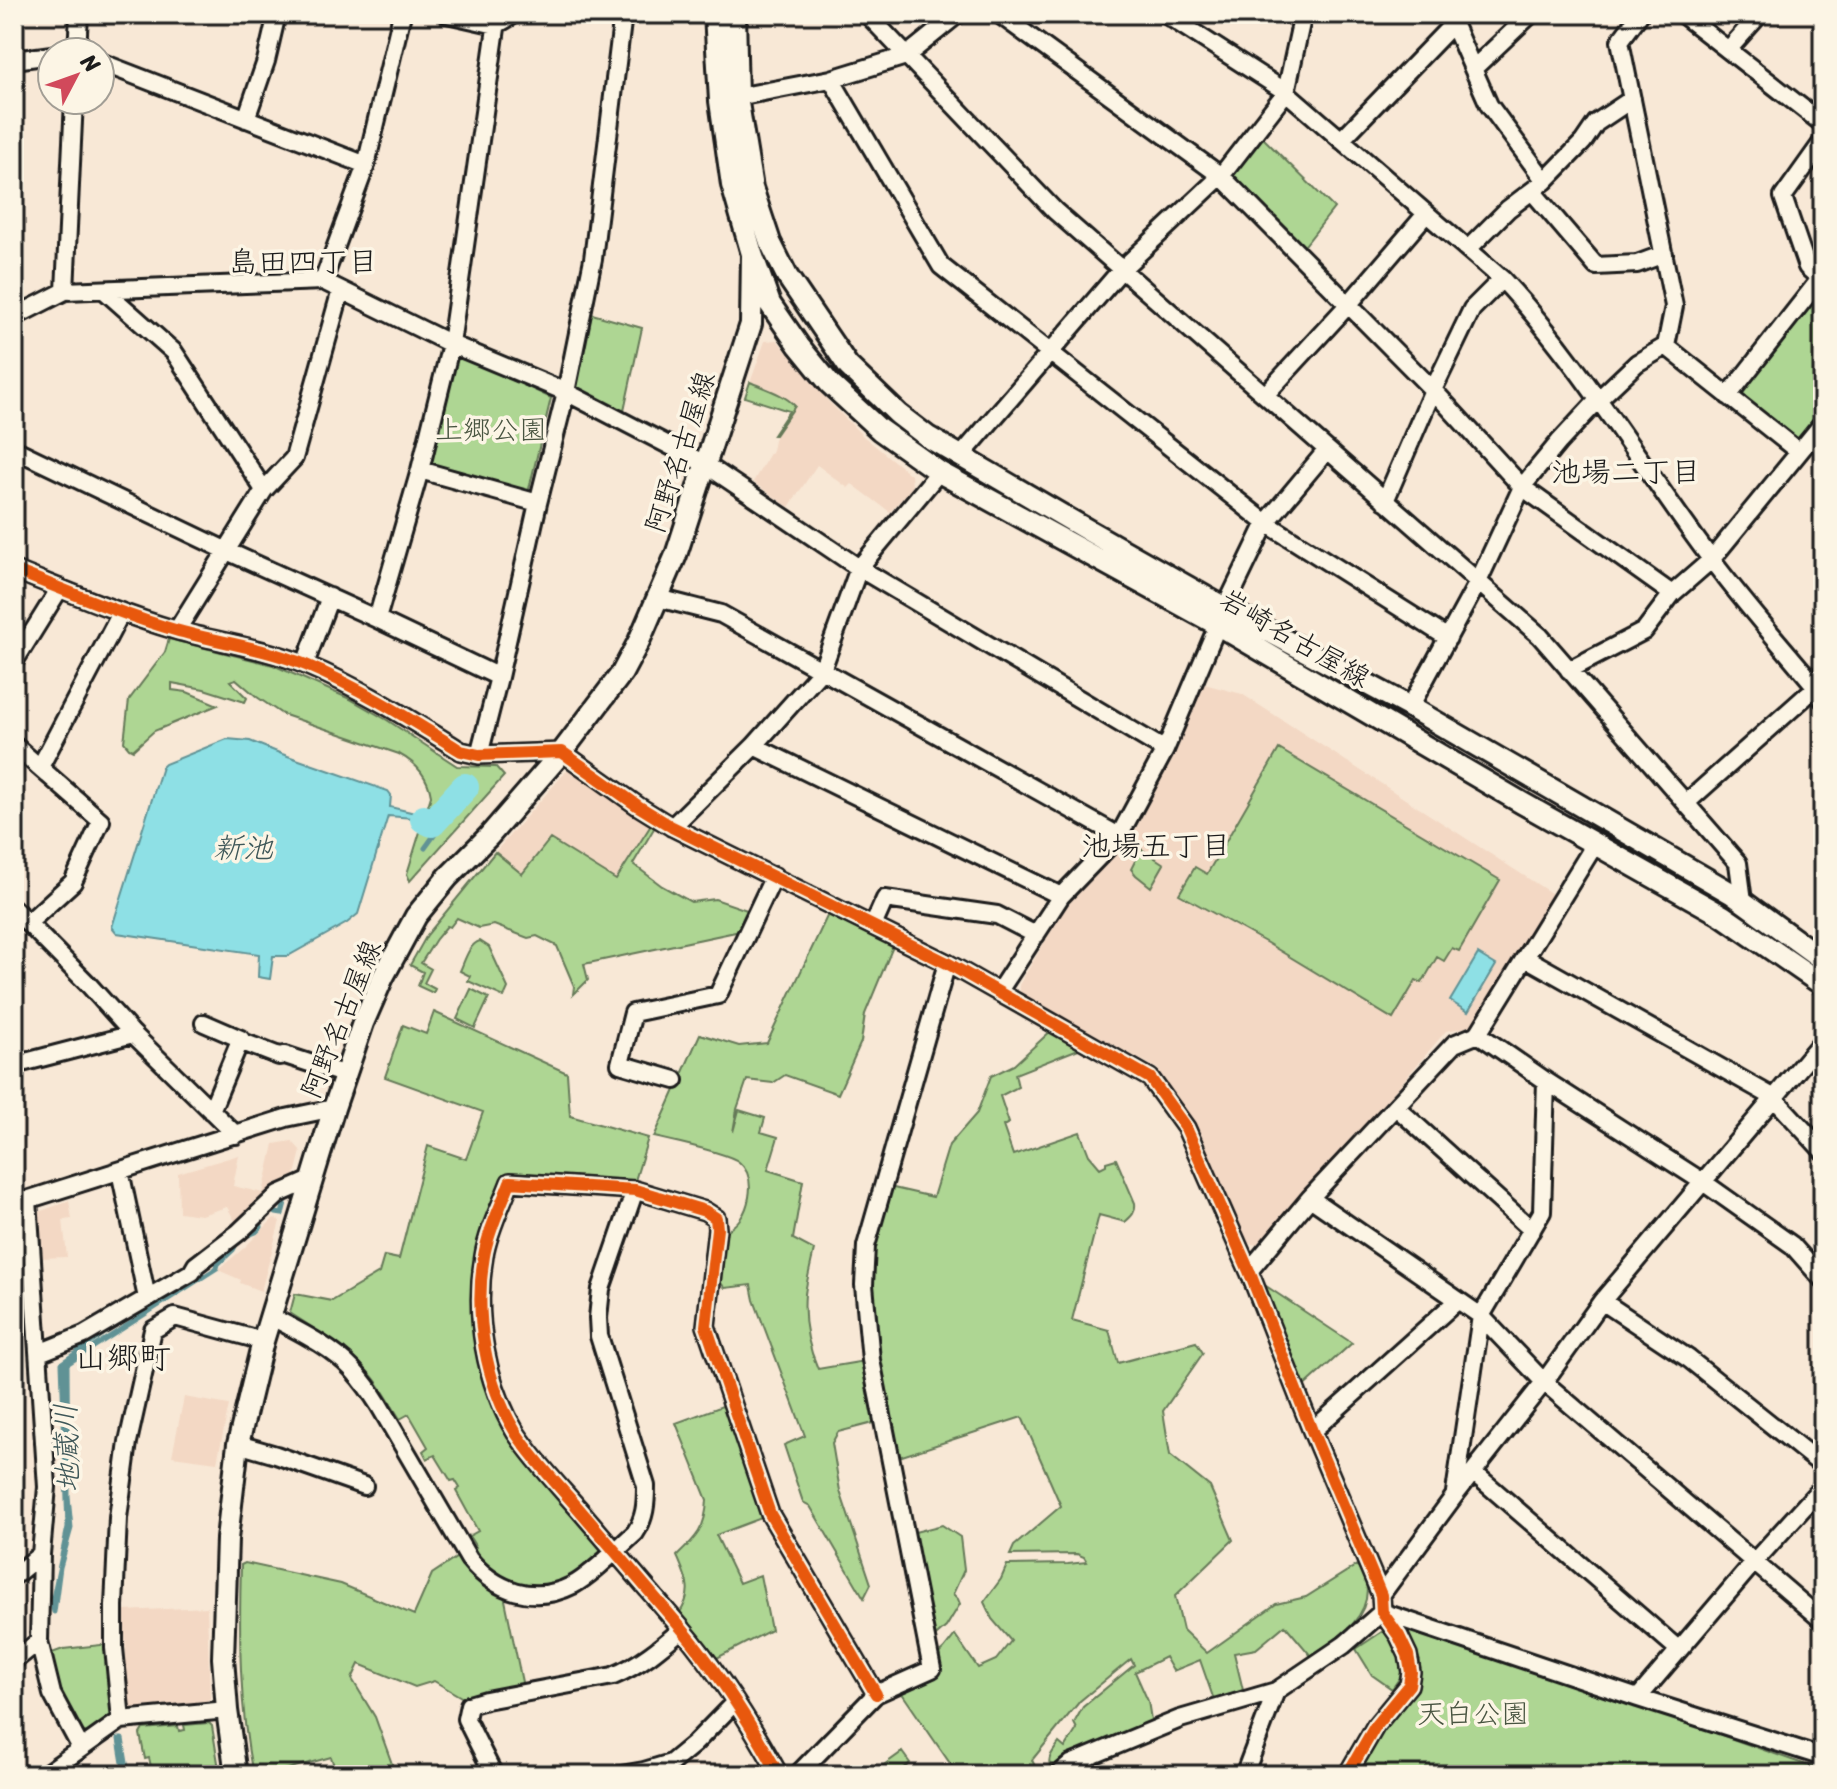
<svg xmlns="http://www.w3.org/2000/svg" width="1837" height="1789" viewBox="0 0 1837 1789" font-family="Sriracha,'Klee One',sans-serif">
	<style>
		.built { fill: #f3d8c4 }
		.green { fill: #aed693; stroke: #657958; stroke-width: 2 }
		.water { fill: #8ee0e5; stroke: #609295; stroke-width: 2 }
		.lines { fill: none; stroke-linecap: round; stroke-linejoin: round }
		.stream { stroke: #609295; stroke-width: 5 }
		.river { stroke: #8ee0e5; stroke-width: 28 }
		.minor-casing { stroke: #1c1c1c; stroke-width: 22 }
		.major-casing { stroke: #1c1c1c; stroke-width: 26 }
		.minor { stroke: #fcf5e5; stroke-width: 16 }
		.major { stroke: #fcf5e5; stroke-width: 20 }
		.cycleway-casing { stroke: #fcf5e5; stroke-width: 17 }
		.cycleway { stroke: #e8590c; stroke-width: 12 }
		.labels { text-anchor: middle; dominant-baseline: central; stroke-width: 7; stroke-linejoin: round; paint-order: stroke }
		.park-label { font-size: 28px; fill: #485440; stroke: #fcf5e5 }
		.street-label { font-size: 28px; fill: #1c1c1c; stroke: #fcf5e5 }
		.neighbourhood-label { font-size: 30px; fill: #1c1c1c; stroke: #fcf5e5 }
		.water-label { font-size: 30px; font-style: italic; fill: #3e5758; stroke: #fcf5e5 }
		.quarter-label { font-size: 32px; fill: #1c1c1c; stroke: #fcf5e5 }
	</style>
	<rect width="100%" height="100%" fill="#f8e8d6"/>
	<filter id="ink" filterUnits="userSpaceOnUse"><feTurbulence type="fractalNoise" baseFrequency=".0125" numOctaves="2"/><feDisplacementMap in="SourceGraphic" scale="16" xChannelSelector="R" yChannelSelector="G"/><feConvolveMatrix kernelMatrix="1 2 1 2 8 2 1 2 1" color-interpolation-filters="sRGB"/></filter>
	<g filter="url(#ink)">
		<path class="built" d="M777,340L827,400L863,436L911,475L912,487L890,512L852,484L848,488L817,465L789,507L753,482L772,450L775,436L773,435L789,411L745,397L765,341Z
			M1204,684L1242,694L1554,895L1473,1026L1446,1031L1334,1162L1257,1245L1248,1243L1196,1127L1158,1069L1021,994L1019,985L1071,898L1129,841L1137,827Z
			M570,767L653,822L616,880L550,839L522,874L495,852Z
			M292,1141L301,1151L293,1183L239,1228L227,1207L201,1215L179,1212L178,1173L239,1155L233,1186L263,1193L274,1144Z
			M69,1201L72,1219L63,1220L67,1257L38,1258L35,1219L41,1211Z
			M274,1218L280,1221L261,1291L240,1283L241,1280L218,1270L244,1248Z
			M184,1397L229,1405L217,1462L172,1456Z
			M207,1607L210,1698L206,1703L134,1711L128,1706L124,1611Z"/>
		<path class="green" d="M1260,135L1334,208L1302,249L1233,180L1232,172Z
			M1820,292H1823V417L1794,445L1739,394Z
			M592,314L642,328L624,411L577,390L575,382Z
			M464,356L551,398L529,489L523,495L433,469L428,463L456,360Z
			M750,382C766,389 784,394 795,406L775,435H773L789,411L745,397Z
			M169,639L273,665L350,699L387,720L457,766L496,767L504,776L410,881L407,874L431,796C428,777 416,763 399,754L282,714L257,697L236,679L230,681L247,698L245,702L204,689L172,683V690L187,692L218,705L154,731L133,750L129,748L124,742L129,700L165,652Z
			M1279,749L1500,880L1459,951L1452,948L1444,961L1437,957L1422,983L1416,980L1393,1019L1267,943L1179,894L1195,867L1207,874Z
			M653,822L656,825L633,864L662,886L691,902L715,899L750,911L740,931L584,964L588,980L573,995L574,986L557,946L537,936L528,938L494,925L479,928L457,918L450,927L447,926L436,939L421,963L431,969L424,983L435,989L433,993L418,986L423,972L410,965L427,935L495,852L522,874L550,839L616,880Z
			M1141,849L1164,864L1151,887L1136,875L1131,869Z
			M830,910L894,944L865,1014L861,1042L838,1094L785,1075L773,1083L747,1080L737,1109L733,1132L739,1110L765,1118L761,1132L778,1137L768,1170L803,1181L793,1239L814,1250C811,1264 807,1279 805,1294C803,1319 808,1346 818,1369L865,1361L877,1422L838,1432L832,1443L840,1491L871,1584L864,1598L810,1506L803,1502L784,1445L805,1436L754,1300L751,1285L725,1288L719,1281L725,1232C739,1223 746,1214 749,1197C751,1185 750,1171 739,1162C729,1153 671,1141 654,1137L700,1034L739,1046L767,1043Z
			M480,941L489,947L508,988L504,997L468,981L470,976L460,971C465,960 469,944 480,941Z
			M471,989L489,998L475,1028L457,1019Z
			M434,1012L567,1073L570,1116L648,1138L634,1184L506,1175L485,1231L488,1385L602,1546L600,1557L570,1579L544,1588L510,1586L484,1567L473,1550L476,1547L469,1536L478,1531L456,1491L460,1488L455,1480L451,1481L435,1455L427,1459L423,1451L428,1447L409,1414L400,1419C391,1405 383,1389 372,1376C349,1350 319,1332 290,1313L295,1294L332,1301L379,1273L384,1256L399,1259L428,1146L466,1159L483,1112L385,1077L403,1025L426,1034Z
			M1054,1028L1086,1046L1015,1074L1018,1087L1000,1096L1009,1123L1003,1126L1013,1155L1080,1132L1089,1155L1100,1168L1106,1165V1162L1116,1159L1135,1203C1136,1212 1132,1216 1125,1222L1099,1215L1072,1320L1109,1330L1118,1363L1196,1342L1203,1353L1163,1411L1170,1455L1210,1487L1233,1540L1175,1596L1183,1630L1207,1653L1276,1604L1306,1597L1357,1565C1360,1570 1365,1577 1366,1582C1373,1618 1336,1639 1311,1656L1285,1625L1256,1649L1234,1653L1243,1690L1214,1700L1200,1660L1173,1671L1165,1657L1135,1672L1148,1701L1152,1726L1055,1769H1051C1046,1758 1053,1752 1059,1743L1065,1748L1077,1729L1074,1723L1083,1707L1134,1665L1131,1659L1080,1701L1032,1760L1039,1775H958L899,1689L944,1649L955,1635L978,1668L996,1660L1011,1641L992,1619L984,1602L1001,1579L1007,1565L1068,1564L1087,1562L1084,1557L1077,1554L1010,1555L1014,1546L1061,1506L1022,1417L896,1458L877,1358L870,1285L872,1246L889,1187L933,1197L949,1145L977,1113L991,1076L1014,1065Z
			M1263,1284L1352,1343L1301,1389Z
			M725,1405L767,1516L716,1535L739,1583L760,1575L771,1630L715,1659L679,1614C694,1592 687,1579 677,1556C696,1538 706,1528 707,1500L676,1423Z
			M942,1525L960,1537L964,1570L953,1594L958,1599L960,1604L946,1627L931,1640L911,1533Z
			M459,1556C472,1575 483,1585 504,1595L523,1687L463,1698L434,1681L415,1687L359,1664L352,1679L375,1717L396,1775H337L331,1757L266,1775H253C239,1706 239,1635 241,1565L245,1563L341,1584L414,1615L432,1574Z
			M1404,1623L1823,1771V1775H1357L1378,1735L1418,1682L1420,1661Z
			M1383,1631L1391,1634L1400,1654L1403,1673L1392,1689L1372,1675L1356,1649Z
			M110,1644L113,1715L89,1733L80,1731L59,1688L49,1654L63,1649Z
			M209,1723L212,1726L220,1775H153L149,1758L145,1759L140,1734L143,1729L178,1726L179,1731L185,1730L184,1725Z
			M902,1752L910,1763L902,1770L906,1775H870Z"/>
		<path class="water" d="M227,739L250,741L282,754L388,791L391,795L390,807L415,813L413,818L388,816L358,914L347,923L288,956H273L270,979L258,977L259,954L117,933L112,927L162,767L165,764Z
			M1478,954L1496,965L1468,1012L1450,1001Z"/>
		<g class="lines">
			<path class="stream" d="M425,848L446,819
				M287,1195L282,1214L276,1213L274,1209L266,1213L260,1220L261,1227L256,1232L239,1239L233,1250L218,1264L217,1268L67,1364L68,1497L71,1528L60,1567L54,1612L52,1603L68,1527L62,1363L100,1336L210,1264L273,1203Z
				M125,1775L119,1739H122L128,1775"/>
			<path class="river" d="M424,819L432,823L465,787"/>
			<defs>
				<path id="minor" d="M447,14L496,25L515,14
					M867,14L1055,211L1540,636L1738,863L1743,901
					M999,14L1221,176L1433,390L1522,487L1672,594
					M1165,14L1286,92L1502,279C1582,365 1641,466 1711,559C1744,603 1781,645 1816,687L1823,700
					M1449,14L1489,105L1545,181
					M1682,14L1823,124
					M1728,50L1760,14
					M77,52L79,14
					M14,60L52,55
					M100,62L366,165
					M1473,69L1531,14
					M831,79L941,266L1266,523L1448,638
					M737,97L831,79L906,56L958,14
					M246,119L266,61L277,14
					M1341,140L1453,24
					M1823,141L1783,197L1807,267L1823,281
					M1532,191L1596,266L1637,264L1664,254
					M1468,249L1508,209L1545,181L1583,142L1596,123L1632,99
					M323,281L366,165L402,14
					M104,290L174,352L264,490
					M65,291L74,100
					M14,317L65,291L323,281L451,344L566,392L705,464L859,568L1165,750
					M1666,346L1799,452
					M1266,394L1348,305L1426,214
					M1728,396L1820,279
					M14,449L227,551L377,619
					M961,456L1121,270L1221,176L1286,92L1303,14
					M420,470L538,503
					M1385,501L1433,390L1472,309L1502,279
					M14,570C67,591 120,614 175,630C218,642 264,648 306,665C361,688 411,720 461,751L479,755L562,752L638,806L672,827L947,963L1150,1078L1186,1128L1249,1271L1312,1431L1381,1595L1382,1612L1399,1636L1408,1655L1411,1672L1409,1685L1376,1725L1347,1775
					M658,598L721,614L1119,836
					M177,630L264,490L294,458L341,290
					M14,662L60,588
					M305,664L330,597
					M1569,670L1644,631L1672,594L1711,560L1823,423
					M499,677L538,503L566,392L593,259L623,14
					M1410,707L1478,582L1522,487L1559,442L1599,399L1637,363L1666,346L1674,306L1620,41L1640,14
					M14,745L101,821L73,882L28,923
					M754,746L1061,896
					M479,755L499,677L377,619L420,470L451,344L498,14
					M40,767L121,613
					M1686,803L1816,687L1823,672
					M672,827L754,746L822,670L859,568L939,472
					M14,909L88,984L133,1034L236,1135
					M873,926L885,899L997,915L1036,935
					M1526,958L1773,1097L1823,1151
					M999,991L1061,896L1119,836L1165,750L1225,608L1266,523L1327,450
					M204,1023L241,1039L240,1041L279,1056L285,1055L346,1075
					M1478,1034L1546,1081L1703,1182L1792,1245L1823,1280
					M14,1065L133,1034
					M675,1080L620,1064L633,1013L718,995L774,876
					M1396,1107L1532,1230
					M211,1111L240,1041
					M120,1171L147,1298
					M1310,1198L1481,1316L1544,1382L1823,1621
					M28,1200L47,1487L41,1554L39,1641L52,1694L81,1748
					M14,1204L286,1118L334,1108
					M1249,1271L1310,1198L1454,1044L1478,1034L1595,844
					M1602,1301L1689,1359L1823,1466
					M270,1316C298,1331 330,1346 352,1369C362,1380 371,1392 379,1405L469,1559C495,1591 534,1605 573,1585C593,1574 617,1549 635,1533C645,1518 646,1504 646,1486L599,1336L598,1318L601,1289L635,1190
					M39,1353L84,1335L192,1272L196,1265L239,1232L279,1194L311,1180
					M1312,1431L1458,1300
					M238,1444L276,1455L364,1486
					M1473,1472L1679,1650
					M1455,1492L1481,1316L1542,1212L1546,1081
					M14,1576L41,1554
					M1381,1595L1455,1495L1544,1382L1602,1301L1823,1040
					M1382,1612L1638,1698L1823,1757
					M14,1661L39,1641
					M1638,1698L1754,1562L1823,1486
					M121,1720L114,1648V1606L118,1518L128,1442L153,1330L175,1317L263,1341
					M44,1775L121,1720L227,1710
					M494,1775L466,1719L469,1705L486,1700L613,1676C640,1665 660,1648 682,1629
					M621,1775L644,1771L671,1763L694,1744L735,1702
					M779,1775C751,1724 719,1673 681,1628C647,1588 612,1548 578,1508C557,1484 534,1460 516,1433C485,1382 474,1315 484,1256C488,1231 501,1206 510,1182L635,1190L705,1211L716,1218L717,1229L706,1326L770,1514L876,1694
					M797,1775L876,1694L932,1669L871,1360L864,1285L866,1246L947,963
					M1058,1775L1071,1764L1180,1719L1276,1691L1344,1645L1382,1612
					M1244,1775L1276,1691"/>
				<path id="major" d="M715,14L720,101L732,185L752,254L770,304L799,346L830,384L880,430L939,472L1218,625L1522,803L1723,916L1823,985
					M735,14L737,97L752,188L770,242L787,276L848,366L898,414L928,437L1091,532L1225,608L1410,707L1731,893L1823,960
					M236,1775L227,1710L223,1658L227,1539L238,1444L263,1341L334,1108L363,1023L383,977L416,916L448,877L489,836L562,752L622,673L639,641L676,555L751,324L752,254"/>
			</defs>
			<use href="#minor" class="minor-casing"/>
			<use href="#major" class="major-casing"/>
			<use href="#minor" class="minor"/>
			<use href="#major" class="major"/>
			<defs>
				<path id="cycleway" d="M14,570C67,591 120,614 175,630C218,642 264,648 306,665C361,688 411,720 461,751L479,755L562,752L638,806L672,827L947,963L1150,1078L1186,1128L1249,1271L1312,1431L1381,1595L1382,1612L1399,1636L1408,1655L1411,1672L1409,1685L1376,1725L1347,1775
					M779,1775C751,1724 719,1673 681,1628C647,1588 612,1548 578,1508C557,1484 534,1460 516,1433C485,1382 474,1315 484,1256C488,1231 501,1206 510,1182L635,1190L705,1211L716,1218L717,1229L706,1326L770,1514L876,1694"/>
			</defs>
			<use href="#cycleway" class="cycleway-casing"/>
			<use href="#cycleway" class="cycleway"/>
		</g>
	</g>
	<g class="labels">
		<g class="park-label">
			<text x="491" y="429">上郷公園</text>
			<text x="1473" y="1713">天白公園</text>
		</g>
		<g class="street-label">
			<text transform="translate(680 452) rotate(-72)">阿野名古屋線</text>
			<text transform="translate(1295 638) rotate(30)">岩崎名古屋線</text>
			<text transform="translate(341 1019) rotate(-68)">阿野名古屋線</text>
		</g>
		<g class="neighbourhood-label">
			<text x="303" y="262">島田四丁目</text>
			<text x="1626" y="472">池場二丁目</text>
			<text x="1156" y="846">池場五丁目</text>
		</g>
		<g class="water-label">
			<text x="243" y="848">新池</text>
			<text transform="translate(67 1448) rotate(-92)">地蔵川</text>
		</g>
		<g class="quarter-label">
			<text x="123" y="1357">山郷町</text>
		</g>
	</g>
	<rect width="1837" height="1789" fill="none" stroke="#fcf5e5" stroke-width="48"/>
	<rect x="24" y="24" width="1789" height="1741" fill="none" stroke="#1c1c1c" stroke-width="3" filter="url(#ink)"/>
	<g transform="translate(76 76) rotate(49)"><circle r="38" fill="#fcf5e5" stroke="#a29e95" stroke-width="2"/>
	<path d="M0-6L14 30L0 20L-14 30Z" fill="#d1495b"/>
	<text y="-12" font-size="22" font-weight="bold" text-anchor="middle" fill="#1c1c1c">N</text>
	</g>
</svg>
